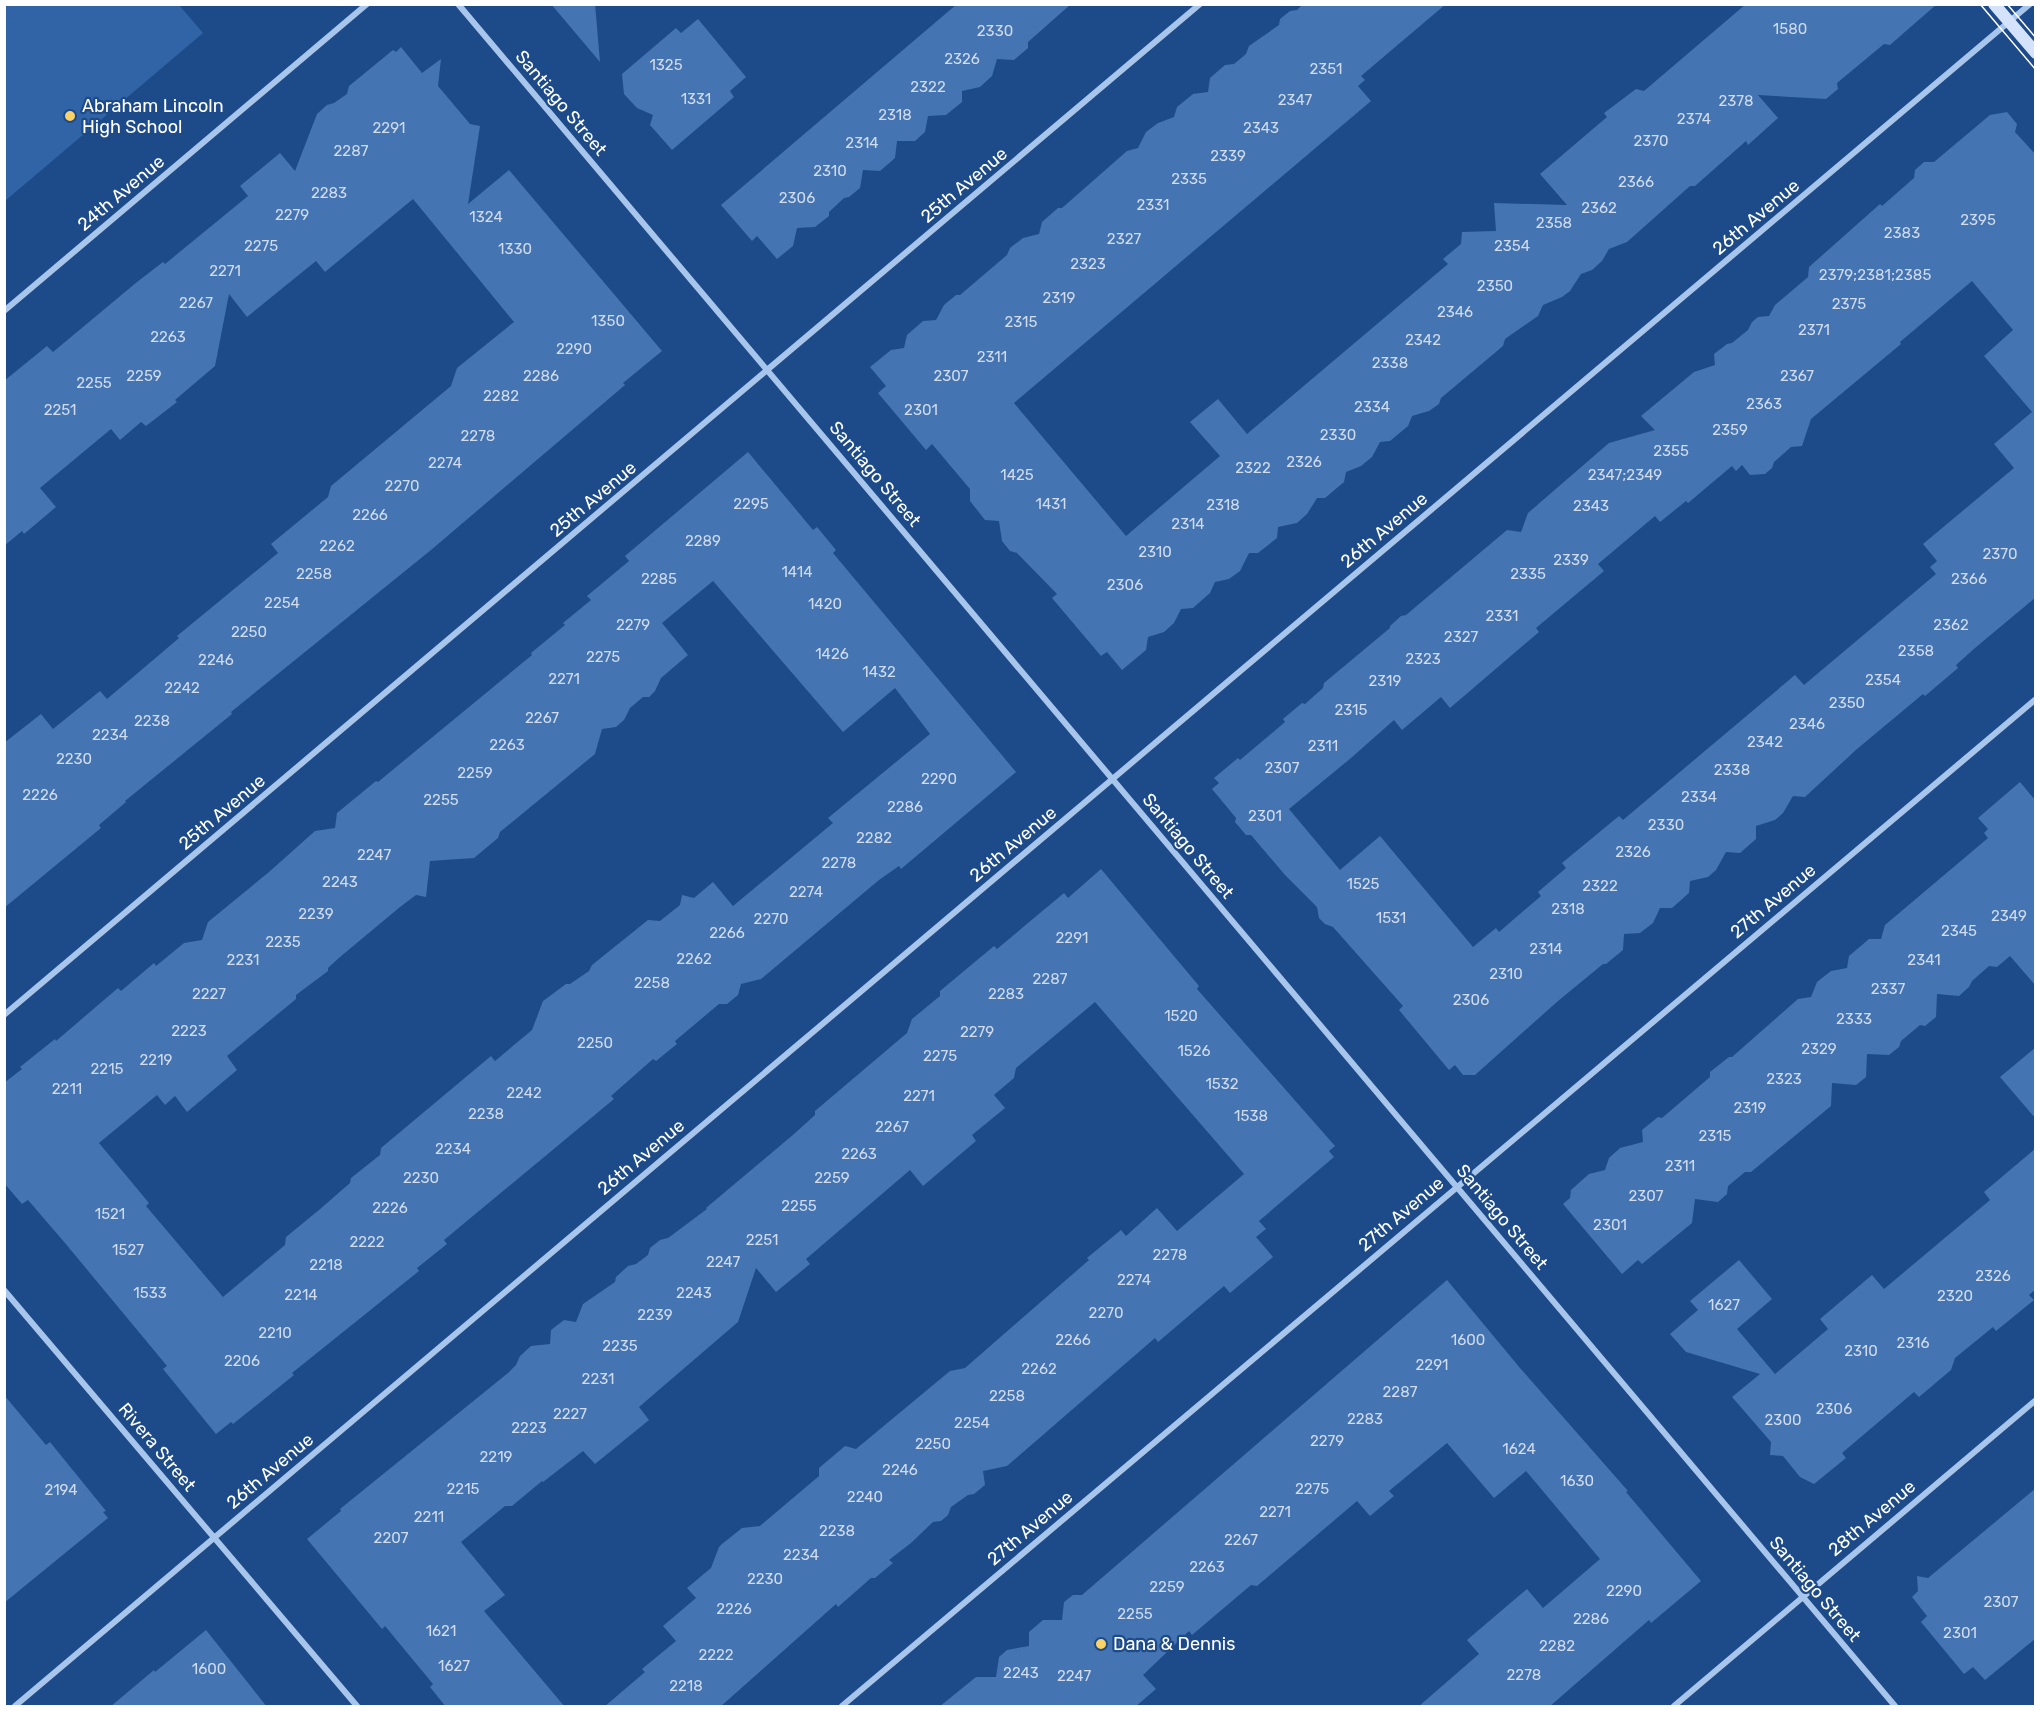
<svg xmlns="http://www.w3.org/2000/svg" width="2040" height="1711" viewBox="0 0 2040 1711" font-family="Rubik,sans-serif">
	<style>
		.green { fill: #3064a7 }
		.building { fill: #4574b2; fill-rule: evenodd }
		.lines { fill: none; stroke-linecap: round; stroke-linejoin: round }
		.street { stroke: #a8c5ec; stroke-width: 6 }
		.secondary { stroke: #d4e3f9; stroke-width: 12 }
		.tram { stroke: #fff; stroke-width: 1.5 }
		.poi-dot { fill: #fbd266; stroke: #1d4b89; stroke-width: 2 }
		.labels { text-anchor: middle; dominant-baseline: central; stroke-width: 4.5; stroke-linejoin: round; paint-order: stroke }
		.number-label { font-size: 15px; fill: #d0dcec }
		.street-label { font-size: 18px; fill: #fff; stroke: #1d4b89 }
		.poi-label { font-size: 18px; fill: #fff; stroke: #1d4b89; text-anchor: start }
	</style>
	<rect width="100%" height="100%" fill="#1d4b89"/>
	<path class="green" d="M5,4L179,5L203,33L5,201Z"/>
	<path class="building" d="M551,4H595L600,62Z
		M957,4H1071L1028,42V48L1014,60L997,59L992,76L980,87L962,91V102L946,115L928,116L925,132L915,141H897L895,158L880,171L863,170L860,188L849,197L844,198L829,212V216L815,227L797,228L793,246L777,259L757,236L752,241L721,205Z
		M1303,4H1446L1361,76L1365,80L1358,86L1371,101L1014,403L1126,536L1220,456L1190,422L1218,399L1247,434L1448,264L1443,259L1461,244L1462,232L1496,231L1494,203L1567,205L1540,174L1607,117L1604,113L1636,89L1644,91L1746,4H1937L1890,45L1884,44L1837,83L1838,89L1826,99L1758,95L1778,118L1748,145L1746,141L1695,186H1690L1627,242L1609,249L1602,261L1592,270L1581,274L1570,291L1562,297L1543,305L1538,316L1505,339L1503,346L1441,398L1439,404L1429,411L1412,416L1408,426L1390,441L1380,442L1372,457L1361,466L1346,472L1344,482L1325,498H1317L1307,514L1297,523L1278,527L1277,538L1258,553H1249L1240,571L1229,579L1215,582L1210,593L1193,608L1181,609L1174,623L1164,632L1148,637L1146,650L1122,670L1107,652L1101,656L1052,598L1057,594L1017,553L1010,551L1002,541L999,521L985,520L970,501V489L932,444L926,450L878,393L886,386L870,367L891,350L904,348L907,335L923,321L936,320L944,305L956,295H960L1007,255L1010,248L1023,238L1039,234L1042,222L1058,208H1062L1127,151L1138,148L1146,132L1158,123L1174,117L1177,107L1193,94L1208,92L1210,78L1225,65L1234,64L1246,54L1249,46L1279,25L1280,19L1290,11L1297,10Z
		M698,19L746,77L730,91L734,97L672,150L650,125L653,115L637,108L624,94L622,74L676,28L681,33Z
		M401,47L422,73L441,59L438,86L470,124L480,126L468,204L509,170L662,351L623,383L625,385L431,550L231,712L232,714L125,801L126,802L99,825L101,828L4,908V743L41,714L53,729L100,691L107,699L139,672L179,638L177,636L278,553L271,544L328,497L331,486L451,386L457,368L514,322L413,199L325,272L316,261L247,317L229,294L215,366L175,400L177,402L146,426L141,422L120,440L111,429L40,488L56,507L24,534L22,531L4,546V381L47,346L53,352L137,282L163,262L165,264L248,196L240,186L280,153L295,171L317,114L327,105L334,103L347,94L349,86L393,50L396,52Z
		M2007,112L2017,124L2015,132L2036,155V597L1975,648L1956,665L1958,668L1925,696L1923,694L1857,749L1805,797L1793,796L1783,813L1775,820L1756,826V839L1740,853L1726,852L1716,870L1708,877L1690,881L1689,893L1672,908H1660L1653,923L1640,933L1624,934L1623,950L1606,964H1603L1558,1001L1475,1075H1463L1455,1065L1449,1070L1399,1010L1403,1006L1333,927L1325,924L1319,918L1317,907L1285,875L1251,835H1246L1235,822L1236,818L1212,789L1219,783L1214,778L1238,758L1240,760L1285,722L1283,719L1302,703L1305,704L1323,688L1324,683L1390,628V626L1401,616L1406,615L1507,530L1521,532L1528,513L1609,443L1655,430L1641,416L1694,372L1715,365L1714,354L1727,344L1732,343L1748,330L1752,322L1758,317L1769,316L1775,305L1808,277L1809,267L1880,204L1882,206L1914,178L1915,170L1924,162H1934L1990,115ZM1972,281L2013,330L1984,356L2032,412L1994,444L2014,468L1923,544L1937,561L1930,567L1936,574L1804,685L1795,675L1623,820L1619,816L1562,863L1566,868L1538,892L1541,896L1499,932L1496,928L1473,947L1380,836L1340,870L1289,809L1351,758L1394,720L1402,730L1441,697L1450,708L1539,632L1536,628L1604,571L1598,564L1655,516L1660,522L1686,501L1688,503L1732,466L1736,471L1742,465L1750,475L1765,474L1772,468L1774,462L1791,447L1802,446L1811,419L1901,344L1900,342Z
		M748,452L813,530L817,527L836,550L833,553L1016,772L901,869L899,866L879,880L761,979L741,984L738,995L727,1004H719L675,1041L677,1044L656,1061L653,1059L611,1096L614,1099L444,1240L447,1244L417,1268L419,1271L292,1373L294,1375L233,1424L231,1422L216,1434L163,1369L167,1366L65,1243L28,1200L22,1204L4,1183V1083L22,1069L20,1067L55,1039L56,1041L118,988L121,991L154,963L156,966L184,943L202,940L208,922L269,872L315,831L335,828L337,813L376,781L378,782L532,655L531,653L565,625L563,623L591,600L587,596L629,561L625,556ZM713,581L843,732L895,688L930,734L828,818L833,823L733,906L713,882L694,898L682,895L680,905L660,921L648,920L592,965L589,971L570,984H566L543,1001L532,1030L495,1061L491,1056L381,1148L380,1155L351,1178L350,1183L319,1210L286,1237L285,1245L223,1297L146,1206L149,1203L99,1143L157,1095L165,1105L175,1096L187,1112L237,1070L227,1056L296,999V995L328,971V968L340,957L400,907L416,895L426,897L430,861L474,858L498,838L500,832L595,754L602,729L616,727L624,720L630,708L643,697H649L655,691L661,678L688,655L662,623Z
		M2020,782L2036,801V986L2010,956L1997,967L1989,966L1972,981L1969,987L1959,996L1937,994L1936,1017L1925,1026L1920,1025L1901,1041L1899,1047L1889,1055L1867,1054L1866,1077L1856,1085L1832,1083L1831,1106L1751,1172H1745L1728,1186L1727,1194L1718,1202L1695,1199L1692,1223L1642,1264L1638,1260L1622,1274L1563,1204L1570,1198L1571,1190L1589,1174L1605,1170L1609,1158L1620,1148L1643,1142L1642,1130L1658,1117L1662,1118L1710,1077V1072L1729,1057H1732L1798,999L1811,997L1817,982L1831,971L1847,968L1849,956L1869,939H1881L1885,925L1988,838L1984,833L1988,829L1978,818Z
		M1101,869L1199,986L1197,989L1335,1146L1329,1151L1334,1157L1259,1221L1266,1229L1256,1237L1273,1257L1230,1293L1224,1286L1158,1342L1155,1338L1007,1466L983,1471L985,1485L974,1494L968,1495L951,1507L948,1515L941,1521L933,1522L911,1543L889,1560L893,1563L875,1578H871L838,1607L836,1604L720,1707H604L645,1672L642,1669L676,1641L663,1626L696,1598L687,1588L711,1568L719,1547L722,1544L742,1528L760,1526L819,1476V1468L845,1446L856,1449L950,1371L965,1368L1089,1260L1087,1258L1121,1230L1126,1236L1157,1208L1177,1231L1244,1174L1095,1002L1016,1068L1014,1078L994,1095L1005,1108L972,1135L976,1141L923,1186L910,1170L806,1259L810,1264L776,1292L756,1268L738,1322L639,1407L649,1420L595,1464L583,1451L543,1482L542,1481L512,1506H505L461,1542L505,1595L484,1611L565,1707H446L430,1687L433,1684L385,1626L382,1629L307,1539L341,1511L340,1509L508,1373L516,1365L520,1356L531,1346L550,1344L551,1330L564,1320L576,1322L583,1304L615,1282L616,1277L628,1266L636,1264L648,1255L650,1248L660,1240L668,1238L707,1209L706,1208L794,1134L815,1115V1111L907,1033L912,1019L940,996V991L994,946L997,949L1064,893L1068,898Z
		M2036,1047V1119L2000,1077Z
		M2036,1148V1289L2029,1295L2034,1300L1996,1331L1993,1327L1955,1358L1951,1370L1919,1397L1914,1392L1842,1453L1846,1458L1814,1484L1800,1477L1783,1456L1770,1455L1771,1442L1732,1397L1760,1374L1686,1352L1670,1334L1698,1310L1690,1301L1739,1260L1772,1299L1737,1329L1775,1374L1828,1329L1820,1319L1872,1275L1884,1289L1990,1200L1984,1192Z
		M1447,1280L1520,1368L1628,1491L1626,1492L1701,1581L1651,1623L1649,1620L1549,1707H1418L1479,1654L1467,1640L1527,1589L1543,1608L1600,1559L1526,1471L1494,1498L1447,1443L1389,1491L1394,1496L1370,1516L1357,1501L1257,1586L1251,1585L1192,1635L1189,1631L1143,1675L1156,1689L1135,1707H939L976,1677H996L999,1657L1007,1650L1029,1646V1632L1043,1620H1062L1064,1602L1073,1595H1082Z
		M4,1395L46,1445L50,1442L106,1511L103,1512L108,1518L4,1603Z
		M2036,1488V1638L1985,1680L1973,1667L1964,1674L1921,1622L1927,1616L1912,1597L1918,1591L1917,1576L1928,1578Z
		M206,1630L267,1707H110L154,1670L155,1672Z"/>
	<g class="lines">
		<path class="street" d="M458,4L1895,1706
			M4,311L367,4
			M4,1015L1200,4
			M4,1290L357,1706
			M15,1706L2030,4
			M842,1706L2036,699
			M1674,1706L2036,1400"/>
		<path class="secondary" d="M1994,4L2036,53"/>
		<path class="tram" d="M1980,4L2036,70
			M2007,4L2036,38"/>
	</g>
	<g class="poi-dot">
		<circle cx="70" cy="116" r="6"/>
		<circle cx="1101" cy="1644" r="6"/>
	</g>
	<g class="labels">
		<g class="number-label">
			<text x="1790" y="29">1580</text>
			<text x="995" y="31">2330</text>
			<text x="962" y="59">2326</text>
			<text x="666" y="65">1325</text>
			<text x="1326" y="69">2351</text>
			<text x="928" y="87">2322</text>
			<text x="696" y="99">1331</text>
			<text x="1295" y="100">2347</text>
			<text x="1736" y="101">2378</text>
			<text x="895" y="115">2318</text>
			<text x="1694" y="119">2374</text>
			<text x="389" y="128">2291</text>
			<text x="1261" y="128">2343</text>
			<text x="1651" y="141">2370</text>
			<text x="862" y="143">2314</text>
			<text x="351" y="151">2287</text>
			<text x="1228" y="156">2339</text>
			<text x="830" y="171">2310</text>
			<text x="1189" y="179">2335</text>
			<text x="1636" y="182">2366</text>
			<text x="329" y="193">2283</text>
			<text x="797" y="198">2306</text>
			<text x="1153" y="205">2331</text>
			<text x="1599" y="208">2362</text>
			<text x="292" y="215">2279</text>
			<text x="486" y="217">1324</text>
			<text x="1978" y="220">2395</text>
			<text x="1554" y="223">2358</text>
			<text x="1902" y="233">2383</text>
			<text x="1124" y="239">2327</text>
			<text x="261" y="246">2275</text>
			<text x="1512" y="246">2354</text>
			<text x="515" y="249">1330</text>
			<text x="1088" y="264">2323</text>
			<text x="225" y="271">2271</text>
			<text x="1875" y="275">2379;2381;2385</text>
			<text x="1495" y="286">2350</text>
			<text x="1059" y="298">2319</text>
			<text x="196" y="303">2267</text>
			<text x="1849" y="304">2375</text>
			<text x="1455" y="312">2346</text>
			<text x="608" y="321">1350</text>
			<text x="1021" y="322">2315</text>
			<text x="1814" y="330">2371</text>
			<text x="168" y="337">2263</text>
			<text x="1423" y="340">2342</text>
			<text x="574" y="349">2290</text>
			<text x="992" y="357">2311</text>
			<text x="1390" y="363">2338</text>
			<text x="144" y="376">2259</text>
			<text x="541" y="376">2286</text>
			<text x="951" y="376">2307</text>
			<text x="1797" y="376">2367</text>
			<text x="94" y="383">2255</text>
			<text x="501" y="396">2282</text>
			<text x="1764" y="404">2363</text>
			<text x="1372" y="407">2334</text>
			<text x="60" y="410">2251</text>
			<text x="921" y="410">2301</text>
			<text x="1730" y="430">2359</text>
			<text x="1338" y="435">2330</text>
			<text x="478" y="436">2278</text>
			<text x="1671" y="451">2355</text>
			<text x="1304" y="462">2326</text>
			<text x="445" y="463">2274</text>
			<text x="1253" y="468">2322</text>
			<text x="1017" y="475">1425</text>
			<text x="1625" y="475">2347;2349</text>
			<text x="402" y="486">2270</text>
			<text x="751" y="504">2295</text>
			<text x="1051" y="504">1431</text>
			<text x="1223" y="505">2318</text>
			<text x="1591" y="506">2343</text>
			<text x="370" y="515">2266</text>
			<text x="1188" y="524">2314</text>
			<text x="703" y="541">2289</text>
			<text x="337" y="546">2262</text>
			<text x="1155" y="552">2310</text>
			<text x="2000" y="554">2370</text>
			<text x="1571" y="560">2339</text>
			<text x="797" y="572">1414</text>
			<text x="314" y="574">2258</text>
			<text x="1528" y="574">2335</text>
			<text x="659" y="579">2285</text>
			<text x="1969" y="579">2366</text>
			<text x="1125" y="585">2306</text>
			<text x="282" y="603">2254</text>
			<text x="825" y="604">1420</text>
			<text x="1502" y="616">2331</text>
			<text x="633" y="625">2279</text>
			<text x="1951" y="625">2362</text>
			<text x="249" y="632">2250</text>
			<text x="1461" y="637">2327</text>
			<text x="1916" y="651">2358</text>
			<text x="832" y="654">1426</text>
			<text x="603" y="657">2275</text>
			<text x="1423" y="659">2323</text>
			<text x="216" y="660">2246</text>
			<text x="879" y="672">1432</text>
			<text x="564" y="679">2271</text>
			<text x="1883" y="680">2354</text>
			<text x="1385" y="681">2319</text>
			<text x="182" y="688">2242</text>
			<text x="1847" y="703">2350</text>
			<text x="1351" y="710">2315</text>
			<text x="542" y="718">2267</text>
			<text x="152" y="721">2238</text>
			<text x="1807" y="724">2346</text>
			<text x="110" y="735">2234</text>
			<text x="1765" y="742">2342</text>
			<text x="507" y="745">2263</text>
			<text x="1323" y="746">2311</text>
			<text x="74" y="759">2230</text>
			<text x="1282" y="768">2307</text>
			<text x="1732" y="770">2338</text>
			<text x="475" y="773">2259</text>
			<text x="939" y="779">2290</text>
			<text x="40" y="795">2226</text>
			<text x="1699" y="797">2334</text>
			<text x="441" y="800">2255</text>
			<text x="905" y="807">2286</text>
			<text x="1265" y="816">2301</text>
			<text x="1666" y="825">2330</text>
			<text x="874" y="838">2282</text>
			<text x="1633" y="852">2326</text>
			<text x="374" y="855">2247</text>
			<text x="839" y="863">2278</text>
			<text x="340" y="882">2243</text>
			<text x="1363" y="884">1525</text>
			<text x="1600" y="886">2322</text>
			<text x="806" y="892">2274</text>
			<text x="1568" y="909">2318</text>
			<text x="316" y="914">2239</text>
			<text x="2009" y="916">2349</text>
			<text x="1391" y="918">1531</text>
			<text x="771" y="919">2270</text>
			<text x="1959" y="931">2345</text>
			<text x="727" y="933">2266</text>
			<text x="1072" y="938">2291</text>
			<text x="283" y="942">2235</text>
			<text x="1546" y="949">2314</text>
			<text x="694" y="959">2262</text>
			<text x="243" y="960">2231</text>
			<text x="1924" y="960">2341</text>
			<text x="1506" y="974">2310</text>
			<text x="1050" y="979">2287</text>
			<text x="652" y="983">2258</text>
			<text x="1888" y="989">2337</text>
			<text x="209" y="994">2227</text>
			<text x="1006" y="994">2283</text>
			<text x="1471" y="1000">2306</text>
			<text x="1181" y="1016">1520</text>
			<text x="1854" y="1019">2333</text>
			<text x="189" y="1031">2223</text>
			<text x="977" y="1032">2279</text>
			<text x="595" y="1043">2250</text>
			<text x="1819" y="1049">2329</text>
			<text x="1194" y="1051">1526</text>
			<text x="940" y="1056">2275</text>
			<text x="156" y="1060">2219</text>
			<text x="107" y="1069">2215</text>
			<text x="1784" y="1079">2323</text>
			<text x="1222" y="1084">1532</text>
			<text x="67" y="1089">2211</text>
			<text x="524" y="1093">2242</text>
			<text x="919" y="1096">2271</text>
			<text x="1750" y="1108">2319</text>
			<text x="486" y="1114">2238</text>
			<text x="1251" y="1116">1538</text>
			<text x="892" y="1127">2267</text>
			<text x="1715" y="1136">2315</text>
			<text x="453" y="1149">2234</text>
			<text x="859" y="1154">2263</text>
			<text x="1680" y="1166">2311</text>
			<text x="421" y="1178">2230</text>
			<text x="832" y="1178">2259</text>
			<text x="1646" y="1196">2307</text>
			<text x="799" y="1206">2255</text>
			<text x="390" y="1208">2226</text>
			<text x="110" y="1214">1521</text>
			<text x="1610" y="1225">2301</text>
			<text x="762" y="1240">2251</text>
			<text x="367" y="1242">2222</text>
			<text x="128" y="1250">1527</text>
			<text x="1170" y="1255">2278</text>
			<text x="723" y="1262">2247</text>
			<text x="326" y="1265">2218</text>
			<text x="1993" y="1276">2326</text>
			<text x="1134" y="1280">2274</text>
			<text x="150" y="1293">1533</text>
			<text x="694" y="1293">2243</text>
			<text x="301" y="1295">2214</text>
			<text x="1955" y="1296">2320</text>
			<text x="1724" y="1305">1627</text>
			<text x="1106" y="1313">2270</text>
			<text x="655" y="1315">2239</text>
			<text x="275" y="1333">2210</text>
			<text x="1073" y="1340">2266</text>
			<text x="1468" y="1340">1600</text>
			<text x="1913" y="1343">2316</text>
			<text x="620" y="1346">2235</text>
			<text x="1861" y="1351">2310</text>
			<text x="242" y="1361">2206</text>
			<text x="1432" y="1365">2291</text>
			<text x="1039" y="1369">2262</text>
			<text x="598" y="1379">2231</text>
			<text x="1400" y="1392">2287</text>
			<text x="1007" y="1396">2258</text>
			<text x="1834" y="1409">2306</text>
			<text x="570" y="1414">2227</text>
			<text x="1365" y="1419">2283</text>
			<text x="1783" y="1420">2300</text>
			<text x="972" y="1423">2254</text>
			<text x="529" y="1428">2223</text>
			<text x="1327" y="1441">2279</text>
			<text x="933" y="1444">2250</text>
			<text x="1519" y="1449">1624</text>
			<text x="496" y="1457">2219</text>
			<text x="900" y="1470">2246</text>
			<text x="1577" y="1481">1630</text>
			<text x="463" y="1489">2215</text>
			<text x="1312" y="1489">2275</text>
			<text x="61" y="1490">2194</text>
			<text x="865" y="1497">2240</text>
			<text x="1275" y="1512">2271</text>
			<text x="429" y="1517">2211</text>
			<text x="837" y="1531">2238</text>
			<text x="391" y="1538">2207</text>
			<text x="1241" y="1540">2267</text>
			<text x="801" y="1555">2234</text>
			<text x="1207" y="1567">2263</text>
			<text x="765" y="1579">2230</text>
			<text x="1167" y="1587">2259</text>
			<text x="1624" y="1591">2290</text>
			<text x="2001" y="1602">2307</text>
			<text x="734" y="1609">2226</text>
			<text x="1135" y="1614">2255</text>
			<text x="1591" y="1619">2286</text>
			<text x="441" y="1631">1621</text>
			<text x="1960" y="1633">2301</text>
			<text x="1557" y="1646">2282</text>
			<text x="716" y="1655">2222</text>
			<text x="454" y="1666">1627</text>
			<text x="209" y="1669">1600</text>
			<text x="1021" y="1673">2243</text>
			<text x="1524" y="1675">2278</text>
			<text x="1074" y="1676">2247</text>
			<text x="686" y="1686">2218</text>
		</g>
		<g class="street-label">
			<text transform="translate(561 103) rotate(50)">Santiago Street</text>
			<text transform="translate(964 185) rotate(-40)">25th Avenue</text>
			<text transform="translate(121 193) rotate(-40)">24th Avenue</text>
			<text transform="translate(1756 217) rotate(-40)">26th Avenue</text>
			<text transform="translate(875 474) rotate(50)">Santiago Street</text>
			<text transform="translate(593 499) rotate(-40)">25th Avenue</text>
			<text transform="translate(1384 530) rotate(-40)">26th Avenue</text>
			<text transform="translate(222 812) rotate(-40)">25th Avenue</text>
			<text transform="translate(1013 844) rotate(-40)">26th Avenue</text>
			<text transform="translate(1188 846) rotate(50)">Santiago Street</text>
			<text transform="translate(1773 901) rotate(-40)">27th Avenue</text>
			<text transform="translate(641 1157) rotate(-40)">26th Avenue</text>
			<text transform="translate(1401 1214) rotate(-40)">27th Avenue</text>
			<text transform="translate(1502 1217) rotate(50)">Santiago Street</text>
			<text transform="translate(157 1447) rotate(50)">Rivera Street</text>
			<text transform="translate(270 1471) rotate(-40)">26th Avenue</text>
			<text transform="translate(1872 1518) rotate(-40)">28th Avenue</text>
			<text transform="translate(1030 1528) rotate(-40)">27th Avenue</text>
			<text transform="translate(1815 1589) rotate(50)">Santiago Street</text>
		</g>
		<g class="poi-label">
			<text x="82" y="106">Abraham Lincoln<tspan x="82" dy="21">High School</tspan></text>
			<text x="1113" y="1644">Dana &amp; Dennis</text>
		</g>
	</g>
	<rect width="2040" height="1711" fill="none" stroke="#ffffff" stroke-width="12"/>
</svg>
